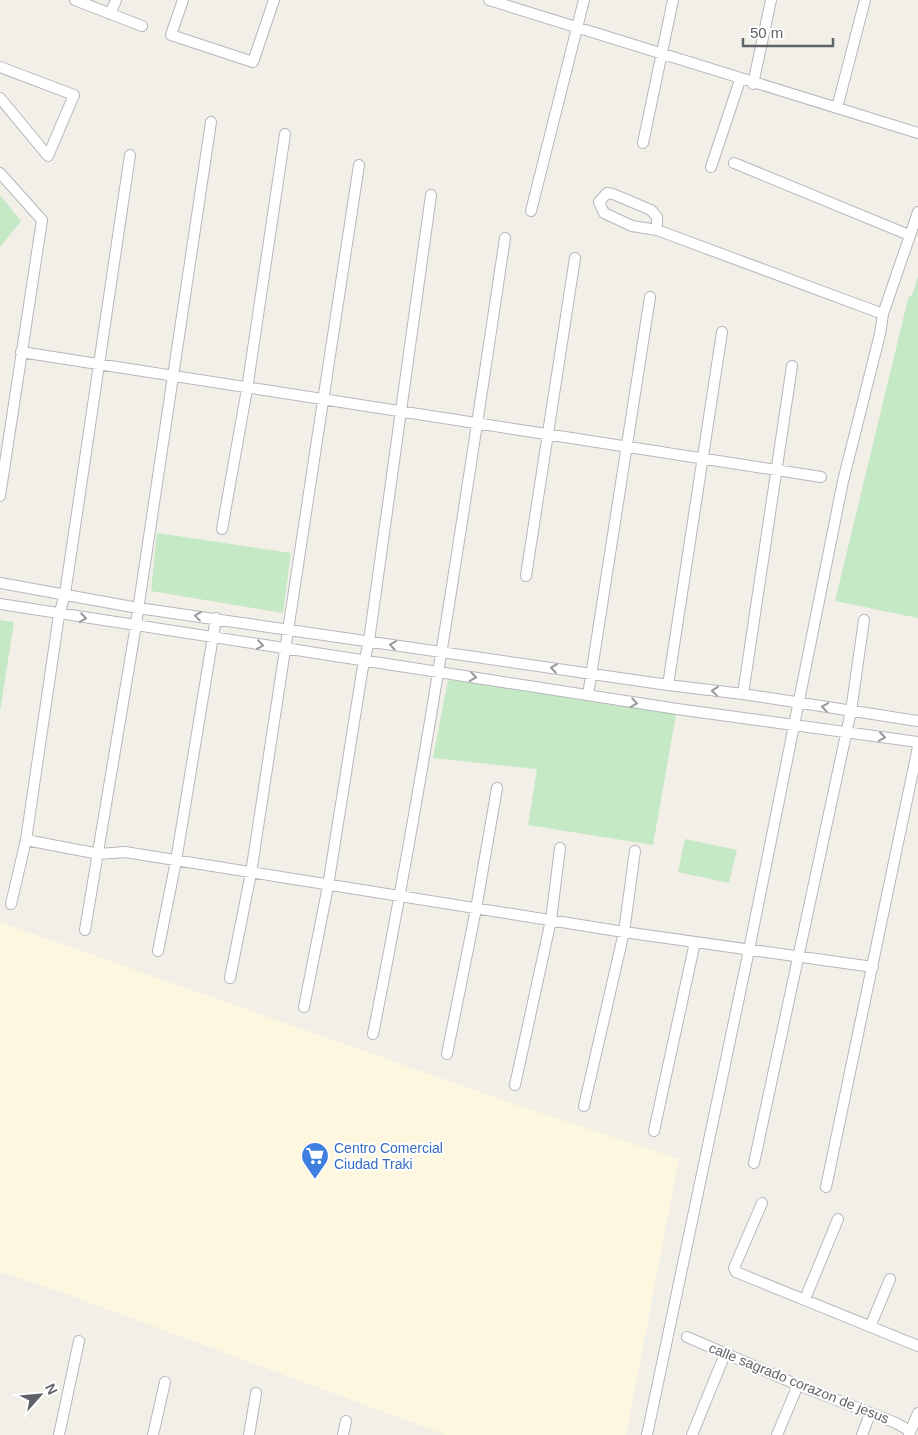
<svg xmlns="http://www.w3.org/2000/svg" width="918" height="1435" viewBox="0 0 918 1435" font-family="Arial,sans-serif">
	<style>
		.commercial { fill: #fef7e0 }
		.green { fill: #c5e8c5 }
		.lines { fill: none; stroke-linecap: round; stroke-linejoin: round }
		.street-casing { stroke: #b5b8bc; stroke-width: 12 }
		.street { stroke: #fff; stroke-width: 10 }
		.oneway { stroke: #979a9d }
		.labels { text-anchor: middle; dominant-baseline: central; stroke-width: 4; stroke-linejoin: round; paint-order: stroke }
		.shop-label { font-size: 14px; fill: #366cbe; stroke: #fff; text-anchor: start }
		.street-label { font-size: 14px; fill: #5f6368; stroke: #fff }
	</style>
	<rect width="100%" height="100%" fill="#f1efe8"/>
	<path class="commercial" d="M0,922L514,1104L679,1159L626,1435H446L69,1295L0,1272Z"/>
	<path class="green" d="M0,195L21,221L0,247Z
		M918,276V618L835,601L908,299L913,293Z
		M157,533L291,553L283,613L151,591Z
		M0,620L14,622L0,711Z
		M448,680L677,709L653,845L528,825L537,769L433,758Z
		M685,839L737,850L729,883L678,872Z"/>
	<g class="lines">
		<defs>
			<path id="street" d="M75,0L142,26
				M183,0L171,35L253,62L274,0
				M489,0L918,133
				M110,14L116,0
				M0,67L74,95L48,156L0,98
				M753,84L771,0
				M837,108L865,0
				M643,143L673,0
				M734,163L909,235
				M711,167L740,80
				M0,173L42,220L0,496
				M531,211L584,0
				M657,230V217L651,210L613,194L607,193L599,202L604,213L632,226L657,230L883,314
				M21,352L821,477
				M222,529L247,389L285,134
				M526,576L575,258
				M0,583L138,608L668,685L743,694L918,721
				M0,604L677,709L918,742
				M668,685L722,332
				M743,694L792,366
				M588,695L650,297
				M26,840L99,854L125,852L624,932L873,967
				M11,904L26,840L59,615L65,594L130,155
				M85,930L134,637L211,122
				M158,951L176,861L216,618
				M230,978L251,873L359,165
				M304,1007L328,886L362,672L369,641L431,195
				M373,1034C426,770 465,504 505,238
				M447,1054L476,909L497,788
				M515,1085L551,920L560,848
				M584,1106L624,932L635,851
				M654,1131L695,942
				M754,1163L851,711L864,620
				M826,1187L918,747
				M762,1203L734,1268L736,1272L918,1346
				M805,1299L838,1219
				M870,1327L890,1279
				M687,1337L798,1385L896,1423L910,1431
				M59,1435L79,1341
				M153,1435L165,1382
				M249,1435L256,1393
				M343,1435L346,1421
				M647,1435L749,950L843,481L880,334L883,314L918,212
				M692,1435L725,1354
				M777,1435L798,1385
				M862,1435L870,1414
				M909,1435L918,1413"/>
		</defs>
		<use href="#street" class="street-casing"/>
		<use href="#street" class="street"/>
	</g>
	<defs><path id="oneway-chevron" d="M-2-3.5L2.5 0L-2 3.5" fill="none" stroke-width="1.6" stroke-linecap="round" stroke-linejoin="round" transform="scale(1.25)"/></defs>
	<g class="oneway">
		<use href="#oneway-chevron" transform="translate(198 616) rotate(-173)"/>
		<use href="#oneway-chevron" transform="translate(83 618) rotate(8)"/>
		<use href="#oneway-chevron" transform="translate(260 645) rotate(8)"/>
		<use href="#oneway-chevron" transform="translate(393 645) rotate(-171)"/>
		<use href="#oneway-chevron" transform="translate(554 668) rotate(-172)"/>
		<use href="#oneway-chevron" transform="translate(473 677) rotate(9)"/>
		<use href="#oneway-chevron" transform="translate(715 691) rotate(-174)"/>
		<use href="#oneway-chevron" transform="translate(634 703) rotate(9)"/>
		<use href="#oneway-chevron" transform="translate(825 707) rotate(-171)"/>
		<use href="#oneway-chevron" transform="translate(882 737) rotate(8)"/>
	</g>
	<defs>
		<symbol id="supermarket-pin" viewBox="-11 -11 22 30"><path d="M0 17L-7.5 6A9.5 9.5 0 1 1 7.5 6Z" fill="#3f7fe0" stroke="#fff"/><path d="M-6-5.5h2.5l.6 2H6L4.5 2H-2.5L-4.4-4H-6ZM-1.5 3.2a1.3 1.3 0 1 0 .1 0ZM3 3.2a1.3 1.3 0 1 0 .1 0Z" fill="#fff"/></symbol>
	</defs>
	<g fill-rule="evenodd">
		<use href="#supermarket-pin" x="299" y="1140" width="32" height="43"/>
	</g>
	<g class="labels">
		<g class="shop-label">
			<text x="334" y="1148">Centro Comercial<tspan x="334" dy="16">Ciudad Traki</tspan></text>
		</g>
		<g class="street-label">
			<text transform="translate(799 1383) rotate(22)">calle sagrado corazon de jesus</text>
		</g>
	</g>
	<g transform="translate(40 1395) rotate(63)" stroke="#ffffff" stroke-width="4" paint-order="stroke">
	<path d="M0-4L9 19L0 12L-9 19Z" fill="#5f6368"/>
	<text y="-8" font-size="14" font-weight="bold" text-anchor="middle" fill="#5f6368">N</text>
	</g>
	<path d="M743 38v8h90v-8" fill="none" stroke="#5f6368" stroke-width="2.5"/>
	<text x="750" y="38" font-size="15" fill="#5f6368" stroke="#ffffff" stroke-width="4" paint-order="stroke">50 m</text>
</svg>
